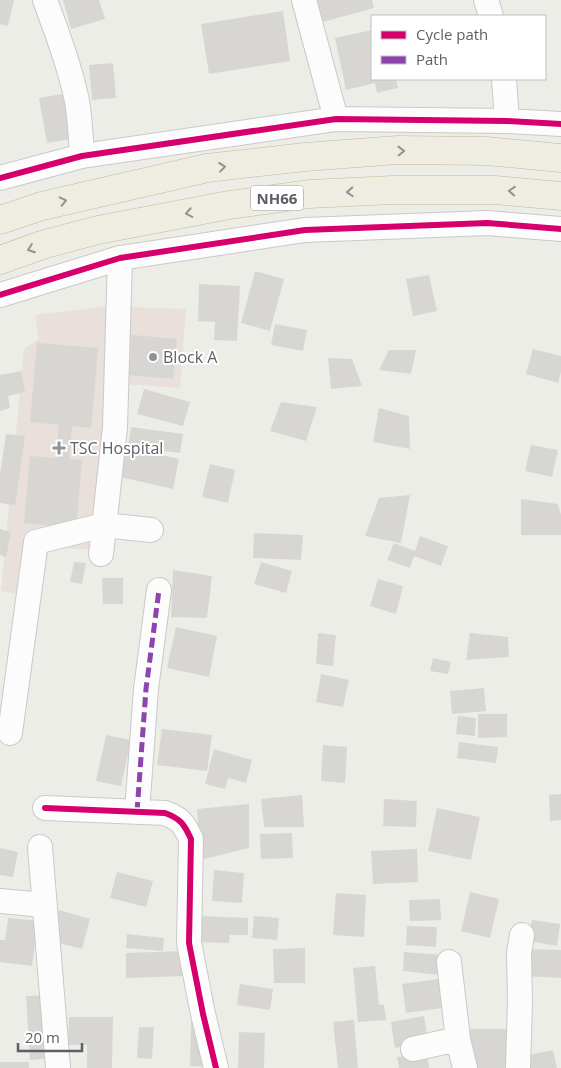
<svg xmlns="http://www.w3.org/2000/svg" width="561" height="1068" viewBox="0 0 561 1068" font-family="'Open Sans',sans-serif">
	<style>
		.medical { fill: #e9dfdb }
		.building { fill: #d7d6d3 }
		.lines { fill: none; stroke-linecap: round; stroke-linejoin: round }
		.minor-casing { stroke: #c9c9c9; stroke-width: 26 }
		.highway-casing { stroke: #c4b996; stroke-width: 29 }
		.minor { stroke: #fcfcfc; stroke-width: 24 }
		.highway { stroke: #efede2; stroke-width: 28 }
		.quiet { stroke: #8e44ad; stroke-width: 5; stroke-dasharray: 10 5; stroke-linecap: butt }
		.cycleway-casing { stroke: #fff; stroke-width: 9 }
		.cycleway { stroke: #d6006c; stroke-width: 6 }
		.oneway { stroke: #909191 }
		.poi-dot { fill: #8f9194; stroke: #fff; stroke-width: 2 }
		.labels { text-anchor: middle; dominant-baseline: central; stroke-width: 4; stroke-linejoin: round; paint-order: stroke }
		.shield { fill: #fff; stroke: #8e9094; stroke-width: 1 }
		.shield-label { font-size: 15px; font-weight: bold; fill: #5d6066 }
		.poi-label { font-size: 16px; fill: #5d6066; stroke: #fff; text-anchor: start }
	</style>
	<rect width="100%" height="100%" fill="#edede8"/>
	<path class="medical" d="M116,305L94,549L49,548L40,597L1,591L24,349L39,339L35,315Z
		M129,307L186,309L180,388L124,384Z"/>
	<path class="building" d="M0,0H14L8,26L0,24Z
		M63,0H99L105,19L71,29Z
		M317,0H372L374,8L323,22Z
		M283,11L290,61L209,74L201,24Z
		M372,30V79H396L398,88L377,93L375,83L346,90L335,38Z
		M113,63L116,98L92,100L89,65Z
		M68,93L76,138L47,143L39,98Z
		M255,271L284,279L270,331L241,323Z
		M429,275L437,311L413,316L406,279Z
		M199,284L240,286L237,341L214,340L215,322L198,321Z
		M275,324L307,330L303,351L271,345Z
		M132,335L177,339L173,379L129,375Z
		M37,343L98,348L91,428L72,426L69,459L82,460L76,528L24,523L30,456L56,458L59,425L30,422Z
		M533,349L561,356V372L558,383L526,374Z
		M389,350H416L411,374L379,370Z
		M328,358L352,359L362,386L331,389Z
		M21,371L25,392L8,396L10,408L0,411V375Z
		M144,389L190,402L183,426L137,414Z
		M281,402L317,407L306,441L270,431Z
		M379,408L409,416L410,449L373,442Z
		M131,427L183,434L180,453L128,446Z
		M6,434L25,436L15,505L0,503V474Z
		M117,445L179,459L173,489L111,475Z
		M531,445L558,450L552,477L525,471Z
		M210,464L235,470L228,503L202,497Z
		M410,495L401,543L365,536L379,498Z
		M521,499L558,504L561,515V535H521Z
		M0,529L11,532L6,557L0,555Z
		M254,533L303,535L301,560L253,558Z
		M420,536L448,546L441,566L414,556L410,568L387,560L394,543L415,551Z
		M74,562L86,563L82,584L70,582Z
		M261,562L292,571L286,593L254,584Z
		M173,570L212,576L207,618L171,617Z
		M102,578H123V604H103Z
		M378,579L403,586L396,614L370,606Z
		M176,627L217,636L209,677L167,668Z
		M318,633L336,635L333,666L316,664Z
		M470,633L508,637L509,657L466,660Z
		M433,658L451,662L448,674L430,671Z
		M321,674L349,680L343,707L316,702Z
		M484,688L486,711L452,714L450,691Z
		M478,714H507V737L478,738Z
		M458,716L476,718L475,736L456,734Z
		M162,729L212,735L207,771L157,765Z
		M106,735L131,740L121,786L96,781Z
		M459,742L498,747L496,763L457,758Z
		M323,745L347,747L345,783L321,781Z
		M214,749L252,760L246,783L228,778L225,789L205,784Z
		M561,794V820L550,821L549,795Z
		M302,795L304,827H264L261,799Z
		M384,799L417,801L416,827L383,826Z
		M249,804V848L200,860L197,809Z
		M437,808L480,817L471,860L428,851Z
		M292,833L293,858L261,859L260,834Z
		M0,848L18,852L13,877L0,875Z
		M417,849L418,882L373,884L371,851Z
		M214,870L244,873L242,903L212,901Z
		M117,872L153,881L146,907L110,898Z
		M470,892L499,899L490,938L461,931Z
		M336,893L366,895L364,937L333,935Z
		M440,899L441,920L410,921L409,900Z
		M59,910L90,919L82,949L51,941Z
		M198,916L248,918V935H230L229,943L197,942Z
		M254,916L279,918L277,940L252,938Z
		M8,918L38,921L32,966L0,962V940H5Z
		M532,920L560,924L557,946L528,941Z
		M407,926L437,927L436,947L406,945Z
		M127,934L164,938L163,951L126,948Z
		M305,948V983H274L273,949Z
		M524,949L561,950V978L524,976Z
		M183,951L184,976L126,978V953Z
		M404,952L441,955L439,975L403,971Z
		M375,966L379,1005H384L386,1020L358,1022L353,968Z
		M446,978L450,1007L406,1013L402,984Z
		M240,984L273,989L270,1010L237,1005Z
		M49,995L53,1058L30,1060L26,996Z
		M424,1016L428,1041L395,1048L391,1022Z
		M69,1017H113L112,1068H87V1045H68Z
		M354,1020L358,1068H338L333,1022Z
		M191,1022L208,1023L207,1067L190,1066Z
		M139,1027H154L152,1059L137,1058Z
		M469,1029H513V1068H469Z
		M239,1032L265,1033L264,1068H238Z
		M553,1050L557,1068H531L528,1055Z
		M427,1053L429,1068H399L397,1057Z
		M0,1062H29V1068H0Z"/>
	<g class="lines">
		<defs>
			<path id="minor" d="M45,0C57,33 70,67 77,101C80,119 81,138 82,156
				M304,0L336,119
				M486,0L491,16
				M504,79L507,121
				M0,178L82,156L336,119L507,121L561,124
				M0,295L120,258L305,230L487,223L561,229
				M101,554L115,427L120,258
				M10,733L36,542L104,525L151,530
				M45,808L165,813C181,819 184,824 191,839L189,943L203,1014L216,1068
				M137,812L146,689L159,590
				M40,847L58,1068
				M0,901L44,905
				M449,962L458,1039L465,1068
				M413,1049L458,1039
				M518,1068L520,1002L519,953L522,935"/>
			<path id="highway" d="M0,220L42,206L207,168L305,157L398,150L486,151L561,158
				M0,260L45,244L98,230L229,205L309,194L393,190H495L561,196"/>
		</defs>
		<use href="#minor" class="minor-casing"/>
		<use href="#highway" class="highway-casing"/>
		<use href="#minor" class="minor"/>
		<use href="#highway" class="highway"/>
		<path class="quiet" d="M137,812L146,689L159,590"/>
		<defs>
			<path id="cycleway" d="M0,178L82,156L336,119L507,121L561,124
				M0,295L120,258L305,230L487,223L561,229
				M45,808L165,813C181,819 184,824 191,839L189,943L203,1014L216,1068"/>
		</defs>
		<use href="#cycleway" class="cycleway-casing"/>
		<use href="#cycleway" class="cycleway"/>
	</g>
	<defs><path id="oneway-chevron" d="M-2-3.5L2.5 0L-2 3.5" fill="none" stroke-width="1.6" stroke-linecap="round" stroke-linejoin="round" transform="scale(1.25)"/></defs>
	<g class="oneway">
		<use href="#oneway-chevron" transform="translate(401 151) rotate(-1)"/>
		<use href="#oneway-chevron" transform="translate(222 167) rotate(-7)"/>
		<use href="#oneway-chevron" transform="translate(512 191) rotate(-175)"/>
		<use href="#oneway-chevron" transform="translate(350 192) rotate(177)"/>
		<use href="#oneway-chevron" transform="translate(63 201) rotate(-13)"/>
		<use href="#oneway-chevron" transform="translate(189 213) rotate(169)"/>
		<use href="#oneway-chevron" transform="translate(31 249) rotate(160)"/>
	</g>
	<g class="poi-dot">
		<circle cx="153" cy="357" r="5"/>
		<path d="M56.5 440.5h5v5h5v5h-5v5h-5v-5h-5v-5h5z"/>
	</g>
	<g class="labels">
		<rect class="shield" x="251" y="185.5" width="52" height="25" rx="4"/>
		<g class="shield-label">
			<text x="277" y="198">NH66</text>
		</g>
		<g class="poi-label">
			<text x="163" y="357">Block A</text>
			<text x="70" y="448">TSC Hospital</text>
		</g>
	</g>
	<rect x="371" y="15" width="175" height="65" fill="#ffffff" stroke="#bebfc2"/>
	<rect x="381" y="31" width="25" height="8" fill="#d6006c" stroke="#bebfc2"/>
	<text x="416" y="40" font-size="15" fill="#5d6066">Cycle path</text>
	<rect x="381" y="56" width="25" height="8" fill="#8e44ad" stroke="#bebfc2"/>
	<text x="416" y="65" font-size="15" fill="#5d6066">Path</text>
	<path d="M18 1043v8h64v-8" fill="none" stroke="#5d6066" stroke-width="2.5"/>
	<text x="25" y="1043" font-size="15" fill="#5d6066" stroke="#ffffff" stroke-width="4" paint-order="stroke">20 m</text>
</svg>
